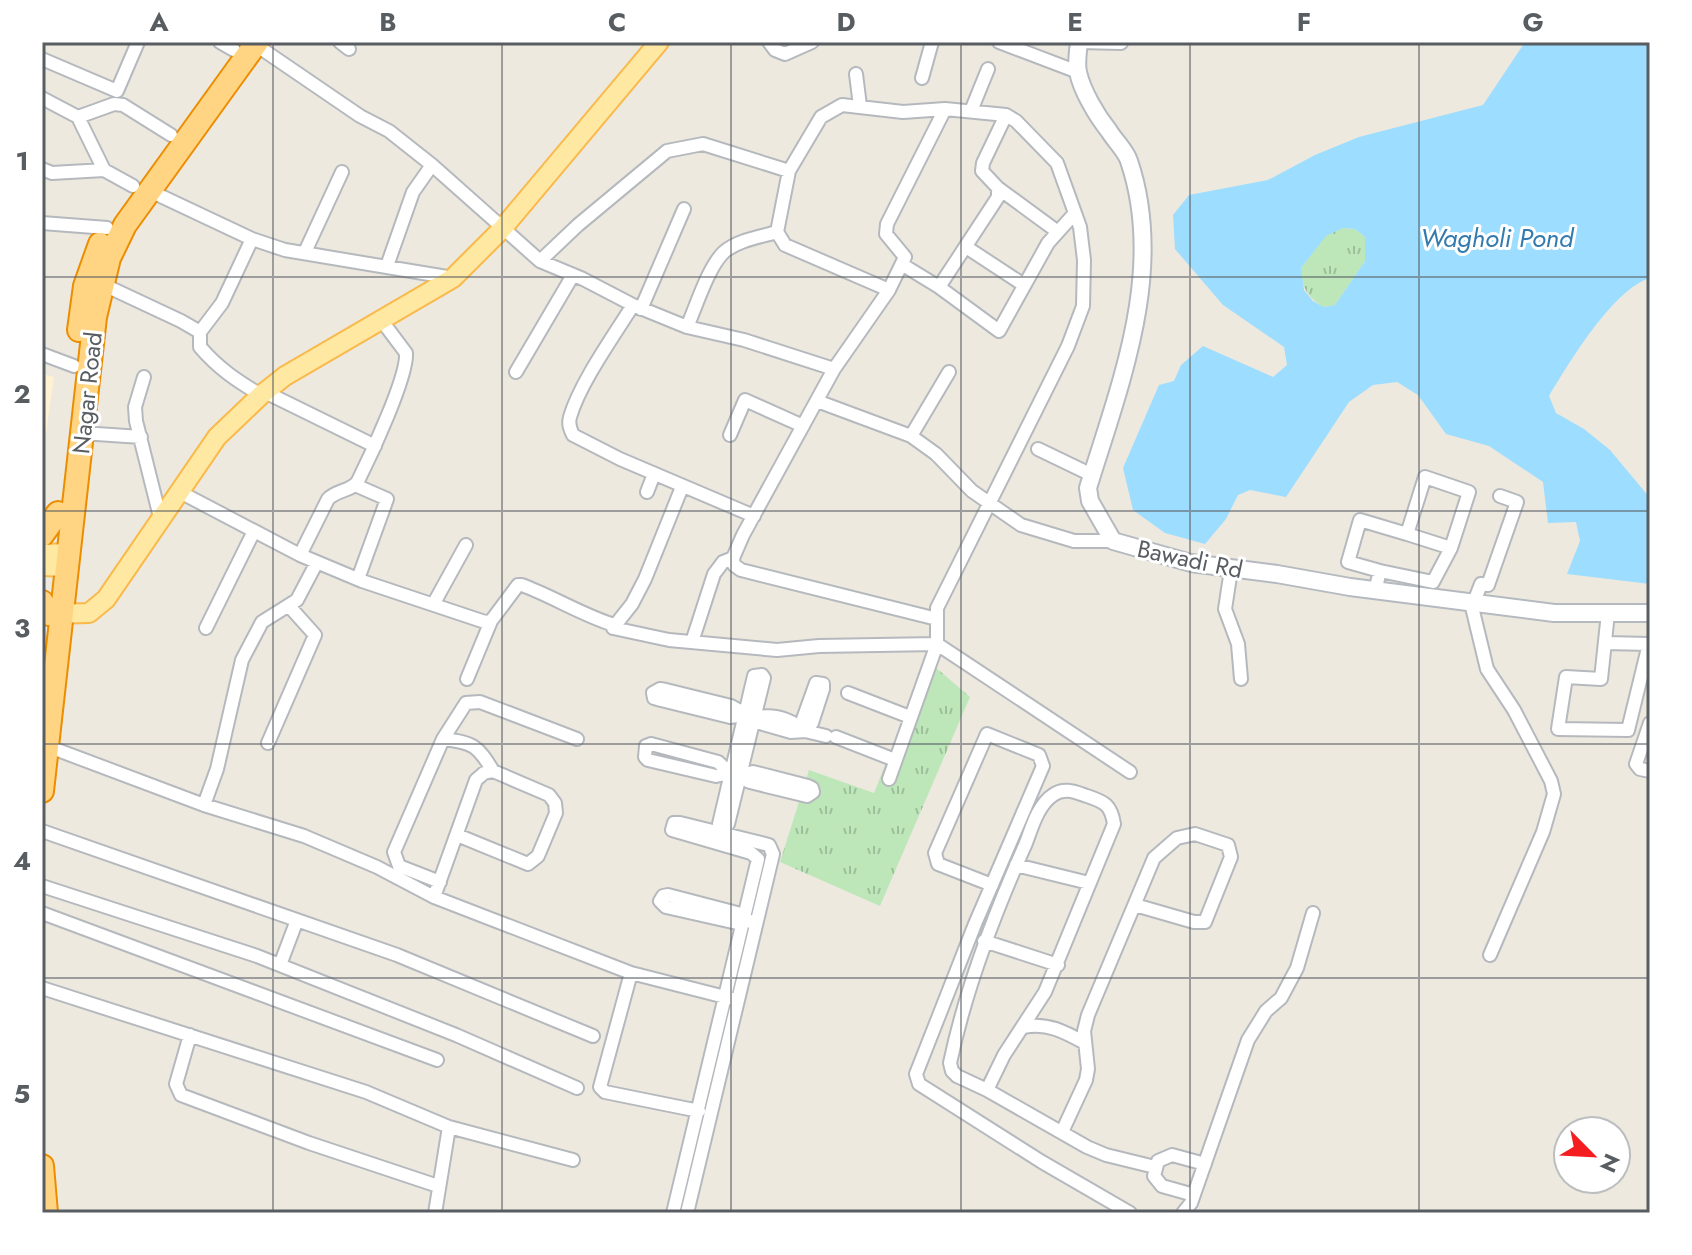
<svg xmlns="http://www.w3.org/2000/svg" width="1692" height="1255" viewBox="0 0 1692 1255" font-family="Jost,sans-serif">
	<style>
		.commercial { fill: #fff1d2 }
		.grass { fill: url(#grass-tufts) }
		.water { fill: #9dddff; fill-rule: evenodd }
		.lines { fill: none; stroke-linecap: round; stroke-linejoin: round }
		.street-casing { stroke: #b5b9be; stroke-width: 16 }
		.secondary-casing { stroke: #b5bac0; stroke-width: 20 }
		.primary-casing { stroke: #fab94b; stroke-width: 22 }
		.highway-casing { stroke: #ec8d00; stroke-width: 26 }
		.street { stroke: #fff; stroke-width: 12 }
		.secondary { stroke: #fff; stroke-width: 16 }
		.primary { stroke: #ffe8a2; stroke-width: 18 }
		.highway { stroke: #ffd584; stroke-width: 22 }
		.grid { fill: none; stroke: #585d62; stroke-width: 2; stroke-opacity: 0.55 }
		.labels { text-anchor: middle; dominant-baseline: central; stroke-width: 6; stroke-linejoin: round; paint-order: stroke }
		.street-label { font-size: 24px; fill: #585d62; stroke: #fff }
		.water-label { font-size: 26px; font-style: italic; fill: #337aae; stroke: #fff }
		.neatline { fill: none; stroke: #585d62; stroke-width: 3 }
		.grid-label { font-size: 26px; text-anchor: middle; font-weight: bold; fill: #585d62 }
	</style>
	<defs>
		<pattern id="grass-tufts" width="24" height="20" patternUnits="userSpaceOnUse" patternTransform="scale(2)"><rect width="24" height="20" fill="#bde7b9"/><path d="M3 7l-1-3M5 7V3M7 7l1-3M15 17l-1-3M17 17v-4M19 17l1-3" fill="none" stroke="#9cbe9a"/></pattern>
	</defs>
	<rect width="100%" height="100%" fill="#ede9df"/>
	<path class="commercial" d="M42,374L54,377L42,462Z"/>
	<path class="grass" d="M1343,228L1355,229L1365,237V261L1335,305L1324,307C1308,298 1301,287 1301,268L1326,235Z
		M927,660L970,697L880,906L780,862L809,770L874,793Z"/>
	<path class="water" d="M1525,42H1647L1650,44V278C1613,289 1569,363 1549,396L1556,413L1584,429L1610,450L1650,498V584L1567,574L1580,541L1576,522L1548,523L1543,482L1489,446L1446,434L1418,395L1397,382L1373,385L1349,402L1286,497L1250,490L1238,495L1226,519L1205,544L1165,533L1133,510L1123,468L1159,385L1174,381L1181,365L1203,346L1273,377L1287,365L1284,347L1223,305L1175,249L1173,215L1189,195L1268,180L1315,155L1359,137L1483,105ZM1343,228L1355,229L1365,237V261L1335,305L1324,307L1313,301L1304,290L1301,268L1326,236Z"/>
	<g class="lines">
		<defs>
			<path id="street" d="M220,42L234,50
				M340,42L349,49
				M769,42L775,50L785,54L812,42
				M999,42L1078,72
				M1079,42L1121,43
				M256,45L360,116L389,131L432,165L540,261
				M42,59L117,91L138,42
				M856,74L860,106
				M922,78L932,42
				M42,98L78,117L104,170
				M971,111L988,69
				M1006,115L983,163L982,171L998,188V197L939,287L999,331L1048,243L1075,213
				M78,117L114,104L123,105L171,135
				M42,169L52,173L104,170L133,186
				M789,171L777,232L785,245L889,290L834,369L743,535L733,558L734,565L741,570L937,619
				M998,188L1058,232
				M148,190L252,239L285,250L453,278
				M42,223L107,228
				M966,247L1024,285
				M305,252L342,172
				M903,265L939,287
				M387,266L413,192L432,165
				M102,284L181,321L200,332L222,303L252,239
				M889,290L905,257L886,234L887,224L945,109
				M633,305C613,337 580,383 570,417C568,424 570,429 573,435L620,459L754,516
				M641,309L684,209
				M687,327C696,307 708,267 724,252C738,240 760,237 777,232
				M200,332V347C218,368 237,381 261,395
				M42,354L74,366
				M834,369L744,340L687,327L633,305L583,279L540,261L578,225L667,151L703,144L789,171L821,117L842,105L903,112L945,109L1006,115L1016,121L1057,163L1080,227L1084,260L1083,306L1068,346L937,608V644L889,779
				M516,372L573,275
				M144,377L135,407L136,421L161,521
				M265,392L375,446
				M817,401L911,436L936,454L972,491L1021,525L1074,541H1113
				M82,433L141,437
				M730,435L745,400L803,426
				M911,436L949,372
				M1038,449L1092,475
				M355,485L387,499L358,579
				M682,487L645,579L632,604L613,628L669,640L777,650L819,646L937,644L1130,772
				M178,491L300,555L362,581L485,622L491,621L518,585H522C554,597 582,615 614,625
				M647,492L654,474
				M1407,534L1451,548
				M300,555L328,499C336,490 352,491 358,481C370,457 408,376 406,353L382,321
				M1231,570L1225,609L1238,644L1241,679
				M1375,591L1380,571L1433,582L1451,548L1469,492L1425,477L1407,534L1360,520L1348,562L1380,571
				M1474,602L1481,584L1488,585L1517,502L1500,496
				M434,603L466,545
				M1471,603L1487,669L1514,710L1551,781L1554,794L1543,832L1490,955
				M206,628L254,531
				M692,642L714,574L723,562L733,558
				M1606,643L1649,644L1628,730L1558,729L1566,677L1601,679L1608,613
				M467,679L491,621
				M816,683L823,684V689L812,723L805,731L803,719Z
				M848,693L910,717
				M744,715L730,717L661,700L654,698L653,693L660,689L666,690L731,706L763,724L791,732L805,731C789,718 773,713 754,718
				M1650,723L1636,764L1640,769L1650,771
				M805,731L826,736
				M836,737L895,760
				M443,739L466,703L480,702L577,739
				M268,743L315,635L289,606
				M47,746L204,805L304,836L377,867L434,897L631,973L733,999
				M730,773L718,762L651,744L646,746L645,757L648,760L716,776L730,773L750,782L807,796L813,792L812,788L808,786L753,772L740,775
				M204,805L217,769L242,660L262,622L297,600L317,562
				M42,831L397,955L593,1036
				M719,839V824L754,676L762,675L764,678L728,824L721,832
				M1016,865L1089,883
				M440,882L399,866L394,852L443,739C473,742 478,746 493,771
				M992,885L938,864L935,853L987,734L1039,755L1043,766L975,924L916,1074L919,1084L1042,1162L1130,1213
				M42,886L257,956L456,1035L577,1088
				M434,897L476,780L484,773L493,771L549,795L555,803L556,813L538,856L528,864L457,835
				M42,913L437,1060
				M744,920L737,913L668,895L663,896L660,901L666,907L737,923L750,921
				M984,941L1058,965
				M280,965L297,920
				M631,973L600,1087L605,1092L699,1111
				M42,988L366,1092L449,1127L573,1160
				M1024,1027C1047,1022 1065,1032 1085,1043
				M190,1035L176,1084L181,1095L309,1143L438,1186
				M987,1090L1004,1055L1045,992L1114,824C1111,805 1105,802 1087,796C1075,792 1064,787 1053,795C1038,805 1032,827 1026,843C994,914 966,987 950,1063L952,1071L957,1076L987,1090L1087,1147L1106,1155L1155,1167
				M1062,1132L1086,1080L1088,1069L1084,1031L1088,1015L1154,858L1177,838L1195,834L1228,845L1231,857L1205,922H1194L1135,905
				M1194,1195L1162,1186L1154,1176L1158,1161L1172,1155L1205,1164
				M435,1213L449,1127
				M673,1213L758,859L751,853L672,830L674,823H680L769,845L773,854L687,1213
				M1183,1213L1191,1203L1248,1040L1266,1011L1281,998L1297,968L1313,913"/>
			<path id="secondary" d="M1079,42C1078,51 1076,64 1078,72C1082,91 1097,116 1109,131C1115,141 1126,151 1129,161C1166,270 1120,384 1088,488L1090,501L1113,541L1191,563L1277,574L1350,587L1554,613H1650"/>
			<path id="primary" d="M42,554L69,553
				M42,566L67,567
				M50,614L89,613L106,599L217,437L261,395L285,376L453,278L502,229L659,42"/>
			<path id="highway" d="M79,330L85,286L100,244
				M42,535L58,513
				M42,602L49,614
				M42,791L95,317L109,258L125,225L257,42
				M42,1166L46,1213"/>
		</defs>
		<use href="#street" class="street-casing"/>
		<use href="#secondary" class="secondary-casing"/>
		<use href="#primary" class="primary-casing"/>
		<use href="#highway" class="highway-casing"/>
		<use href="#street" class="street"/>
		<use href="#secondary" class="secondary"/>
		<use href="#primary" class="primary"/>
		<use href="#highway" class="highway"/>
	</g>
	<path class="grid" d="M273,42V1213M502,42V1213M731,42V1213M961,42V1213M1190,42V1213M1419,42V1213M42,277H1650M42,511H1650M42,744H1650M42,978H1650"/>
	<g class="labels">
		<g class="street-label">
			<text transform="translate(87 393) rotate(-84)">Nagar Road</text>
			<text transform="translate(1190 559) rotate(12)">Bawadi Rd</text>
		</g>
		<g class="water-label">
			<text x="1497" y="238">Wagholi Pond</text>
		</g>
	</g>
	<rect width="1692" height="1255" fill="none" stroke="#ffffff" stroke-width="88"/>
	<g transform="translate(1592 1155) rotate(114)"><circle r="38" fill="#ffffff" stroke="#bcbec0" stroke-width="2"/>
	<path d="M0-6L14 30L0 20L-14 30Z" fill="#f41e21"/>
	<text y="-12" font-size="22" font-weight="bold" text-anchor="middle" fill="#585d62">N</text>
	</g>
	<rect x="44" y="44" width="1604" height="1167" class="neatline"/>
	<g class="grid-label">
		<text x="159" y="31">A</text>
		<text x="388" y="31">B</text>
		<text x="617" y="31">C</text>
		<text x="846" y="31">D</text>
		<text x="1075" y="31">E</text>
		<text x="1304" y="31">F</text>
		<text x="1533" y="31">G</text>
		<text x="22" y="170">1</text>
		<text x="22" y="403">2</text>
		<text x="22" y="637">3</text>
		<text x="22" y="870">4</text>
		<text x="22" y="1103">5</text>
	</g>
</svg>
